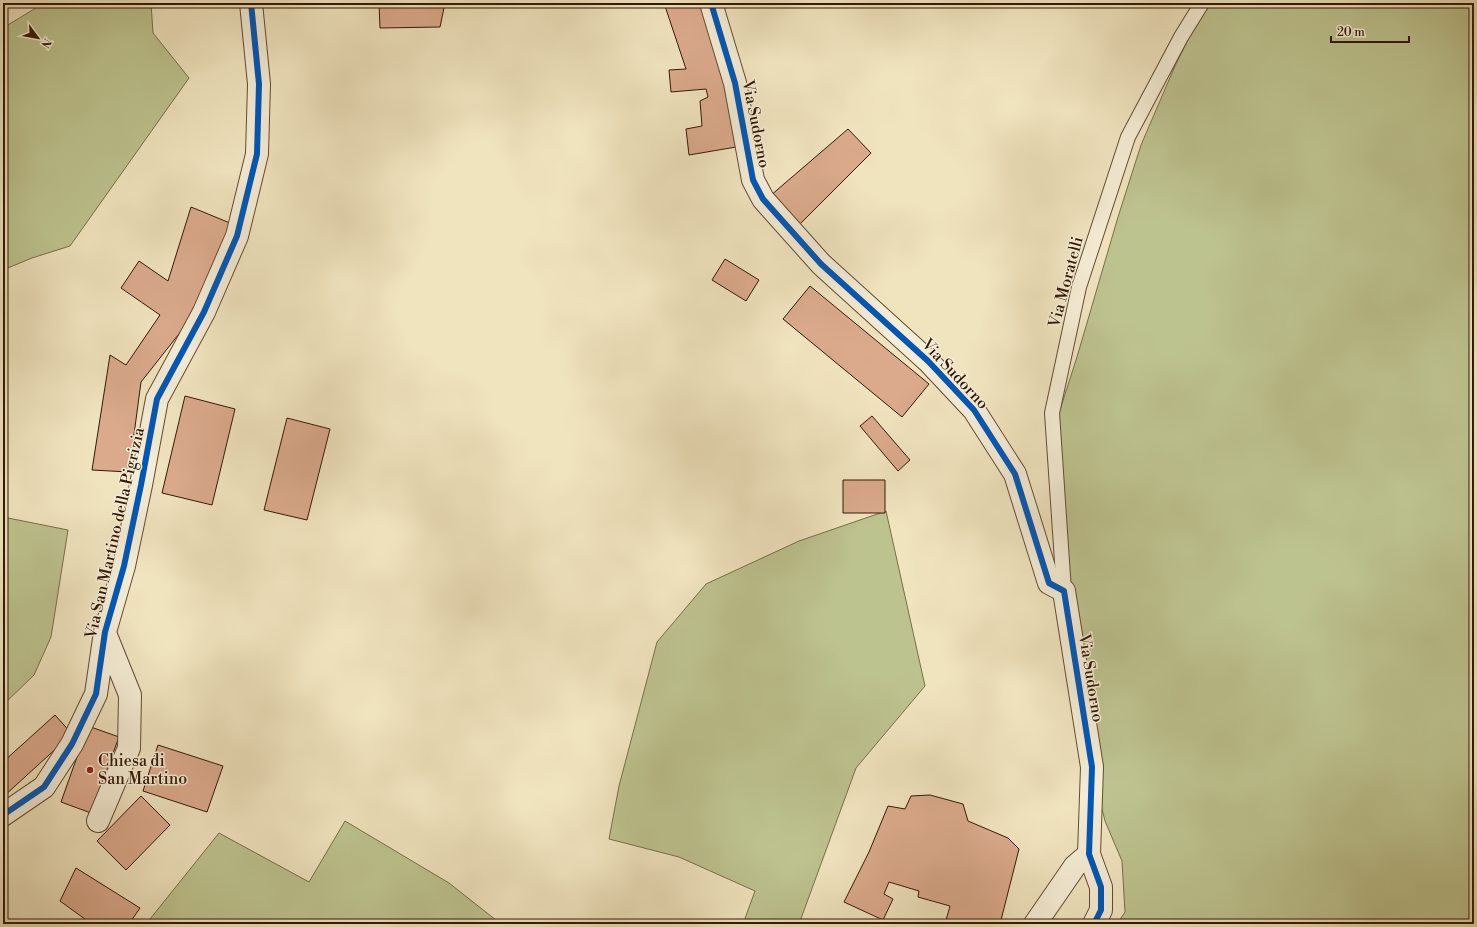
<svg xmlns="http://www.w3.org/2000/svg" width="1477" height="927" viewBox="0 0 1477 927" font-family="'Libre Bodoni',serif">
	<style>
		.green { fill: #bdc38f; stroke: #786e4a }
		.building { fill: #dbaa8d; stroke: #321805 }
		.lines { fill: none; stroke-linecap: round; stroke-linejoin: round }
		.lane-casing { stroke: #624b34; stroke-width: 16 }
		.street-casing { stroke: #624b34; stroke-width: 24 }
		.lane { stroke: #f5edd5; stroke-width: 14 }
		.street { stroke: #f5edd5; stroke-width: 22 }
		.cycleway-casing { stroke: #f5edd5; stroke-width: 8 }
		.cycleway { stroke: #0057b8; stroke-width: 6 }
		.poi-dot { fill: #8f2418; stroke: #f5edd5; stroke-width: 1.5 }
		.labels { text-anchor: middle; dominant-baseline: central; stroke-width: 3; stroke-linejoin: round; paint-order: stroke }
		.street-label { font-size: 16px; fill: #321805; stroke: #f5edd5 }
		.poi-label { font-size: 16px; fill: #321805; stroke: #f5edd5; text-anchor: start }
	</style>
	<rect width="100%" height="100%" fill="#f0e4bf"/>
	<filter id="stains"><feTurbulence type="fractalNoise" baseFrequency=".005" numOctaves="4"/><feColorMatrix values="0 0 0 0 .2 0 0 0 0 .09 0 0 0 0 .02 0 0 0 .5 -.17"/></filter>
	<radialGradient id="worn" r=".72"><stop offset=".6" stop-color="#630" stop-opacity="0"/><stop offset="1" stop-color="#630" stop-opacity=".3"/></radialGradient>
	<path class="green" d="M44,3H151L153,33L189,78L70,246L32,258L3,270V28Z
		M1206,3H1474V924H1117L1125,912L1122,861L1105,821L1093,772L1072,626L1049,444L1077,357L1118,217L1141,145L1175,66Z
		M886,511L925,686L856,768L799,924H743L755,891L679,857L609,839L619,786L657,642L706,584L799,541Z
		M3,517L68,530L51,637L34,675L3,705Z
		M345,821L449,883L501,924H146L219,833L309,882Z"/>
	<path class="building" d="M379,3H445L440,27L380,28Z
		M664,3H706L742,146L689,155L686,129L702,126L700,101L708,97L706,89L671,92L669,70L686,69Z
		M848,129L871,153L799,225L770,196Z
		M191,207L230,223L201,306L141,382L129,472L92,470L110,355L126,365L160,315L121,288L139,261L168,281Z
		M725,259L759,280L746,301L712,280Z
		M810,286L929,384L902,417L783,319Z
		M185,396L235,409L212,505L162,493Z
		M872,416L910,460L898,471L860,426Z
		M287,418L330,429L307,520L264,510Z
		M843,480H885V513H843Z
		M55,715L72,734L3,797V762Z
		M88,726L119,737L91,813L61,802Z
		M158,745L223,766L207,812L143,791Z
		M930,795L963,804L968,821L1008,838L1019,849L1000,924H945L950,906L918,897L919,891L889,882L884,894L893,899L883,920L844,902L869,852L888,806L905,809L911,796Z
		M141,796L170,825L126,870L97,841Z
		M76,868L140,908L129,924H88L89,922L60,901Z"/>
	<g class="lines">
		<defs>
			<path id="lane" d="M1064,591L1052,413L1079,287L1128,137L1181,37L1202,3"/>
			<path id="street" d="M711,3L735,83L753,180L763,199L821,264L928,361L974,410L1015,474L1049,583L1064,591L1092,767L1089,854L1101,887V910L1094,924
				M3,815L44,787L72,744L96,694L105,632L124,566L141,485L157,399L204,312L237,236L257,154L259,84L251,3
				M98,821L129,748L130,695L105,633
				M1035,924L1075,866L1089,854"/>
		</defs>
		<use href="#lane" class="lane-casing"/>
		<use href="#street" class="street-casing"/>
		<use href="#lane" class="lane"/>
		<use href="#street" class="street"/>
		<defs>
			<path id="cycleway" d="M711,3L735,83L753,180L763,199L821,264L928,361L974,410L1015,474L1049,583L1064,591L1092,767L1089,854L1101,887V910L1094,924
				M3,815L44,787L72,744L96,694L105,632L124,566L141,485L157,399L204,312L237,236L257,154L259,84L251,3"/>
		</defs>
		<use href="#cycleway" class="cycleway-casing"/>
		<use href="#cycleway" class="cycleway"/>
	</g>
	<circle class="poi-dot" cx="90" cy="770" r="4"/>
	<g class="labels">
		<g class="street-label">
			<text transform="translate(756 124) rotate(79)">Via Sudorno</text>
			<text transform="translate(1066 282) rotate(-75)">Via Moratelli</text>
			<text transform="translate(955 374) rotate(47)">Via Sudorno</text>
			<text transform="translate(115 533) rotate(-77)">Via San Martino della Pigrizia</text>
			<text transform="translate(1091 678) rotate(81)">Via Sudorno</text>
		</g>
		<g class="poi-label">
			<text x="98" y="761">Chiesa di<tspan x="98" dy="18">San Martino</tspan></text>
		</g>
	</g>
	<rect width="1477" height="927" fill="none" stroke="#f0e4bf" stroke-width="16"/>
	<rect x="4" y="4" width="1469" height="919" fill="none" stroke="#321805" stroke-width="2"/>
	<rect x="8" y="8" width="1461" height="911" fill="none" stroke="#321805"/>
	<g transform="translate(38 38) rotate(122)" stroke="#f5edd5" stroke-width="3" paint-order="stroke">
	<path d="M0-3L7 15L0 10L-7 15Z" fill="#321805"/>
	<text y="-6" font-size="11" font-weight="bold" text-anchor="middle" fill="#321805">N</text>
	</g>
	<path d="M1331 36v6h78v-6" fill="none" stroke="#321805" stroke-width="2"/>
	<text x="1337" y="36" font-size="12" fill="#321805" stroke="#f5edd5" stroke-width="3" paint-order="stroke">20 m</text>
	<rect width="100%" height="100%" filter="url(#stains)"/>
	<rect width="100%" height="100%" fill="url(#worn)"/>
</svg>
